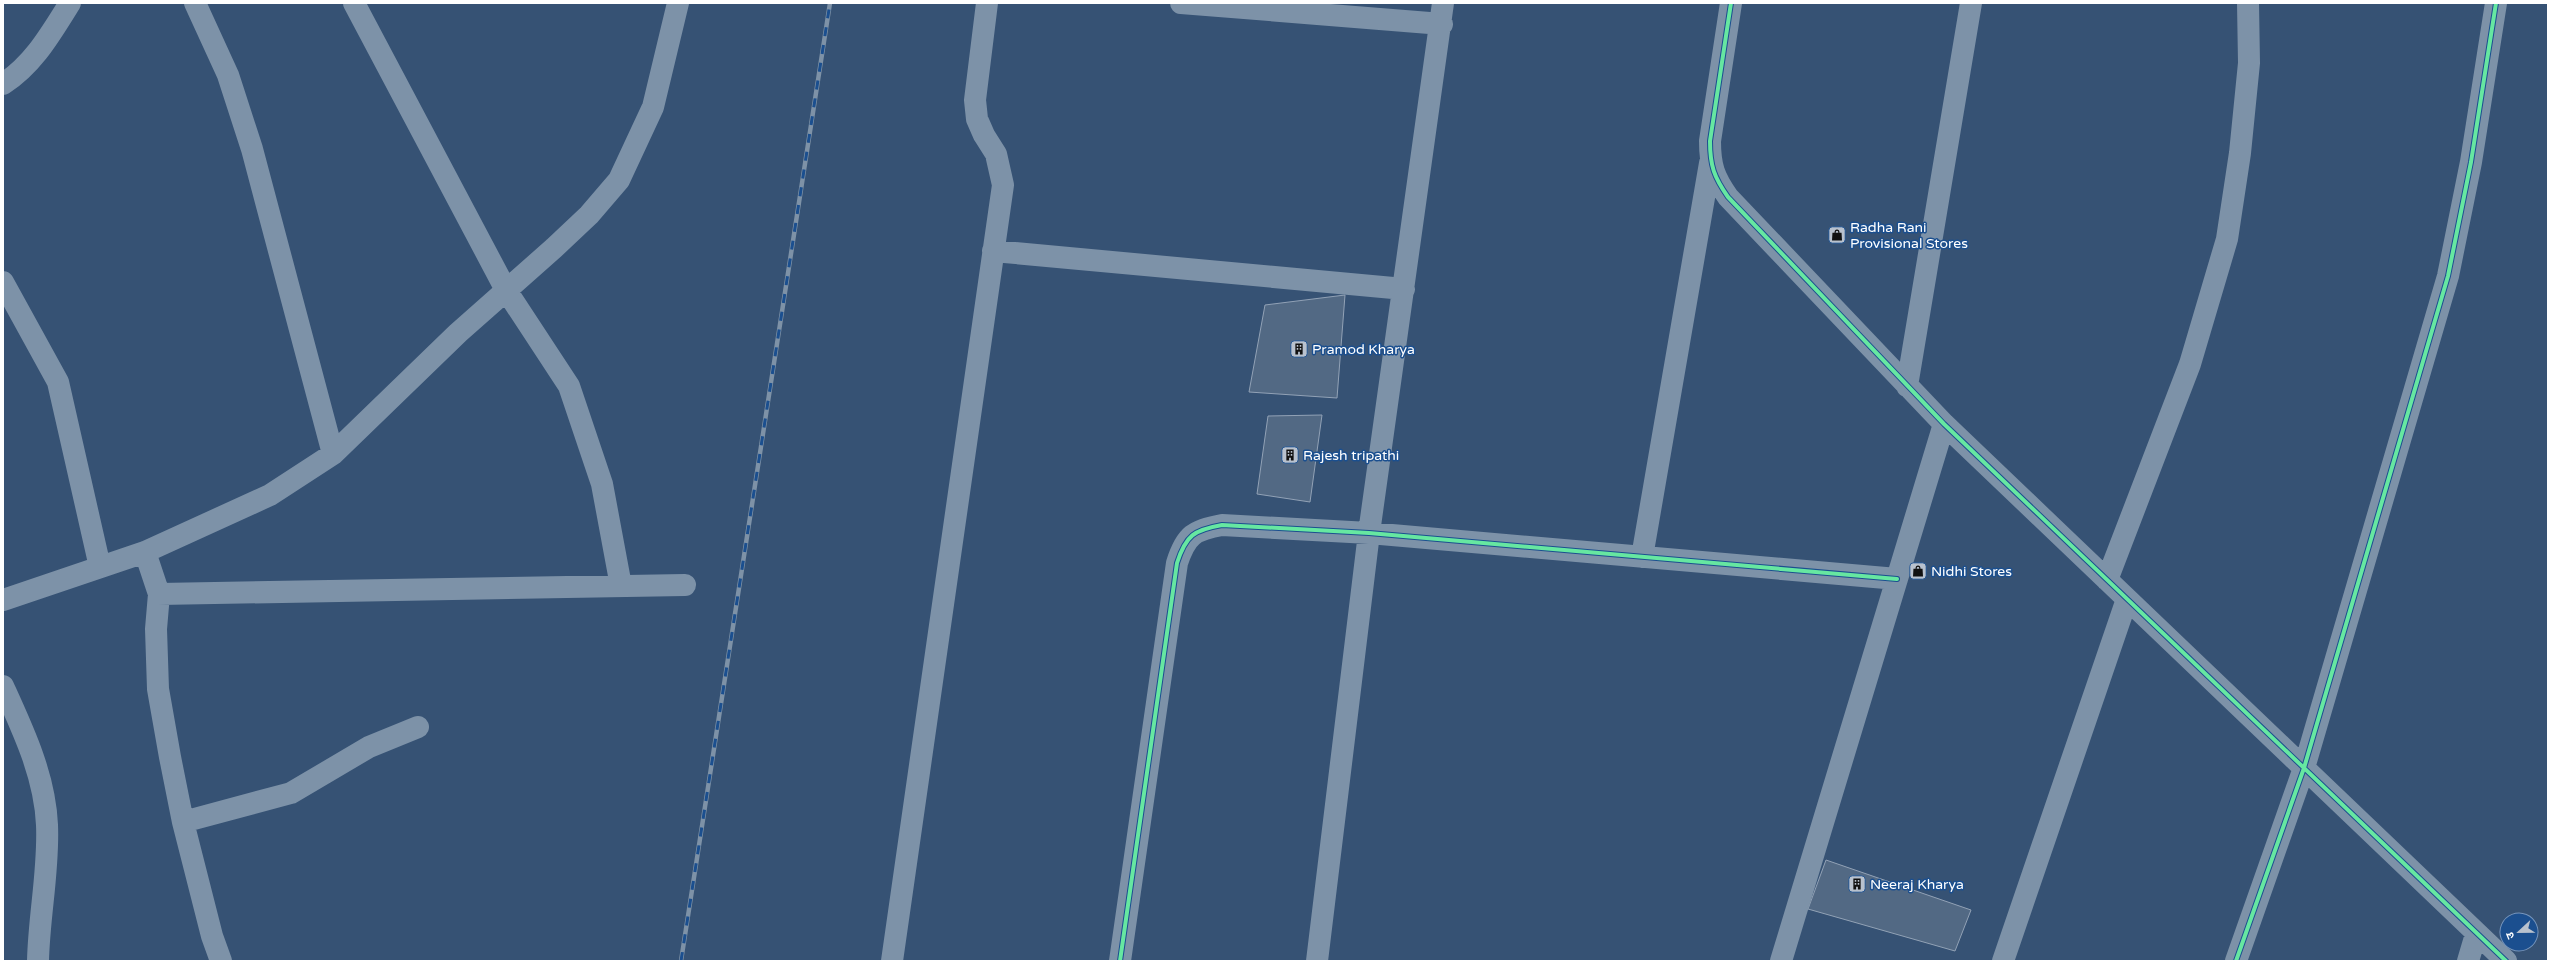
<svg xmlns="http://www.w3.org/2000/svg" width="2551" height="964" viewBox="0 0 2551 964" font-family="'Varela Round','Noto Sans Devanagari',sans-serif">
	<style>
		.building { fill: #526984; stroke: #92a2b6 }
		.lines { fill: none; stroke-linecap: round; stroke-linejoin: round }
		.minor { stroke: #7d92a8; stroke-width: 22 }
		.rail-casing { stroke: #7e92a7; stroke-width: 4.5 }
		.rail { stroke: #1b4f8f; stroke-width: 3; stroke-dasharray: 9; stroke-linecap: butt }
		.cycleway-casing { stroke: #1b4f8f; stroke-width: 6 }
		.cycleway { stroke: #66e7a1; stroke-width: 4 }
		.labels { text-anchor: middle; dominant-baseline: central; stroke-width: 3; stroke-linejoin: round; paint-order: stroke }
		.poi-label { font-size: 14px; fill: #fff; stroke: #1b4f8f; text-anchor: start }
	</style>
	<rect width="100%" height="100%" fill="#365274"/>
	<path class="building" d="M1345,295L1337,398L1249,392L1265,305Z
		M1322,415L1310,502L1257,494L1268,416Z
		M1826,860L1971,910L1955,951L1808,909Z"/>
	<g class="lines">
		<path class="minor" d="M195,3L228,75L252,149L333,454
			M354,3L506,290L569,386L602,484L621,586
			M1181,3L1442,24
			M1731,3L1710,141C1710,166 1714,177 1728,197L1944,424L2506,961
			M3,84C34,64 51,33 70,3
			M993,251L1404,289
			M3,282L58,382L100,567
			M1907,386L1971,3
			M145,552L159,594L156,629L158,689L170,757L183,822L212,936L221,961
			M1642,557L1710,163
			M2107,580L2190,364L2227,239L2240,153L2249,63L2248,3
			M159,594L685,585
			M3,600L145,552L270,495L333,454L458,333L554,248L589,215L619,180L653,107L678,3
			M3,686C23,730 45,776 47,825C49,870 39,915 38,961
			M183,822L291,793L369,747L418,727
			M892,961L1003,185L996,154L984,135L977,119L975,100L987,3
			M1120,961L1177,563C1186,535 1194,530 1222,525L1369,533L1897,579
			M1317,961L1369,533L1443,3
			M1781,961L1944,424
			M2003,961L2127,599
			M2236,961L2304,768L2448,276L2471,162L2496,3
			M2468,961L2476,934"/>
		<defs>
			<path id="rail" d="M681,961L830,3"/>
		</defs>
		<use href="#rail" class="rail-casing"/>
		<use href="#rail" class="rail"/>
		<defs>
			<path id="cycleway" d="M1731,3L1710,141C1710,166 1714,177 1728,197L1944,424L2506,961
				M1120,961L1177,563C1186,535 1194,530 1222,525L1369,533L1897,579
				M2236,961L2304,768L2448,276L2471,162L2496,3"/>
		</defs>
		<use href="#cycleway" class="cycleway-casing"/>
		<use href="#cycleway" class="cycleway"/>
	</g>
	<defs>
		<symbol id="shop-square" viewBox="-11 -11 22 22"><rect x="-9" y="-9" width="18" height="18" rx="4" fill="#b9c2ce" stroke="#1b4f8f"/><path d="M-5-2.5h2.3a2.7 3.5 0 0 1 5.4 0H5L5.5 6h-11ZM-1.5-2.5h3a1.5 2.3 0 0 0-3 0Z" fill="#111"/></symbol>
		<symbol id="building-square" viewBox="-11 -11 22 22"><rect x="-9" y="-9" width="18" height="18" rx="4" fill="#b9c2ce" stroke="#1b4f8f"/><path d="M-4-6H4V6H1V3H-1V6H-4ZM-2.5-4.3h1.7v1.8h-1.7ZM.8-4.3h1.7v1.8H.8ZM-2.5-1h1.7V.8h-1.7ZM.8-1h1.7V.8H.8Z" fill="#111"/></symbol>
	</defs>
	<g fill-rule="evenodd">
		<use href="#shop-square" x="1827" y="225" width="20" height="20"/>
		<use href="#building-square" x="1289" y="339" width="20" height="20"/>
		<use href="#building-square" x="1280" y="445" width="20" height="20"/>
		<use href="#shop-square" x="1908" y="561" width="20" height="20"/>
		<use href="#building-square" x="1847" y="874" width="20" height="20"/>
	</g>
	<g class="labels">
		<g class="poi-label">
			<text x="1850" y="227">Radha Rani<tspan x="1850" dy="16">Provisional Stores</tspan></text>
			<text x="1312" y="349">Pramod Kharya</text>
			<text x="1303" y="455">Rajesh tripathi</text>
			<text x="1931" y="571">Nidhi Stores</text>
			<text x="1870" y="884">Neeraj Kharya</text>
		</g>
	</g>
	<rect width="2551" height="964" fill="none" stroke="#ffffff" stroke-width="8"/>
	<g transform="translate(2519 932) rotate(248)"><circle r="19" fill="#1b4f8f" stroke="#7695bc"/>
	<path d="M0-3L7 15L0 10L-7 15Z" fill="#b9c2ce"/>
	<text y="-6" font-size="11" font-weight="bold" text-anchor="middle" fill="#ffffff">उ</text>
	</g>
</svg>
